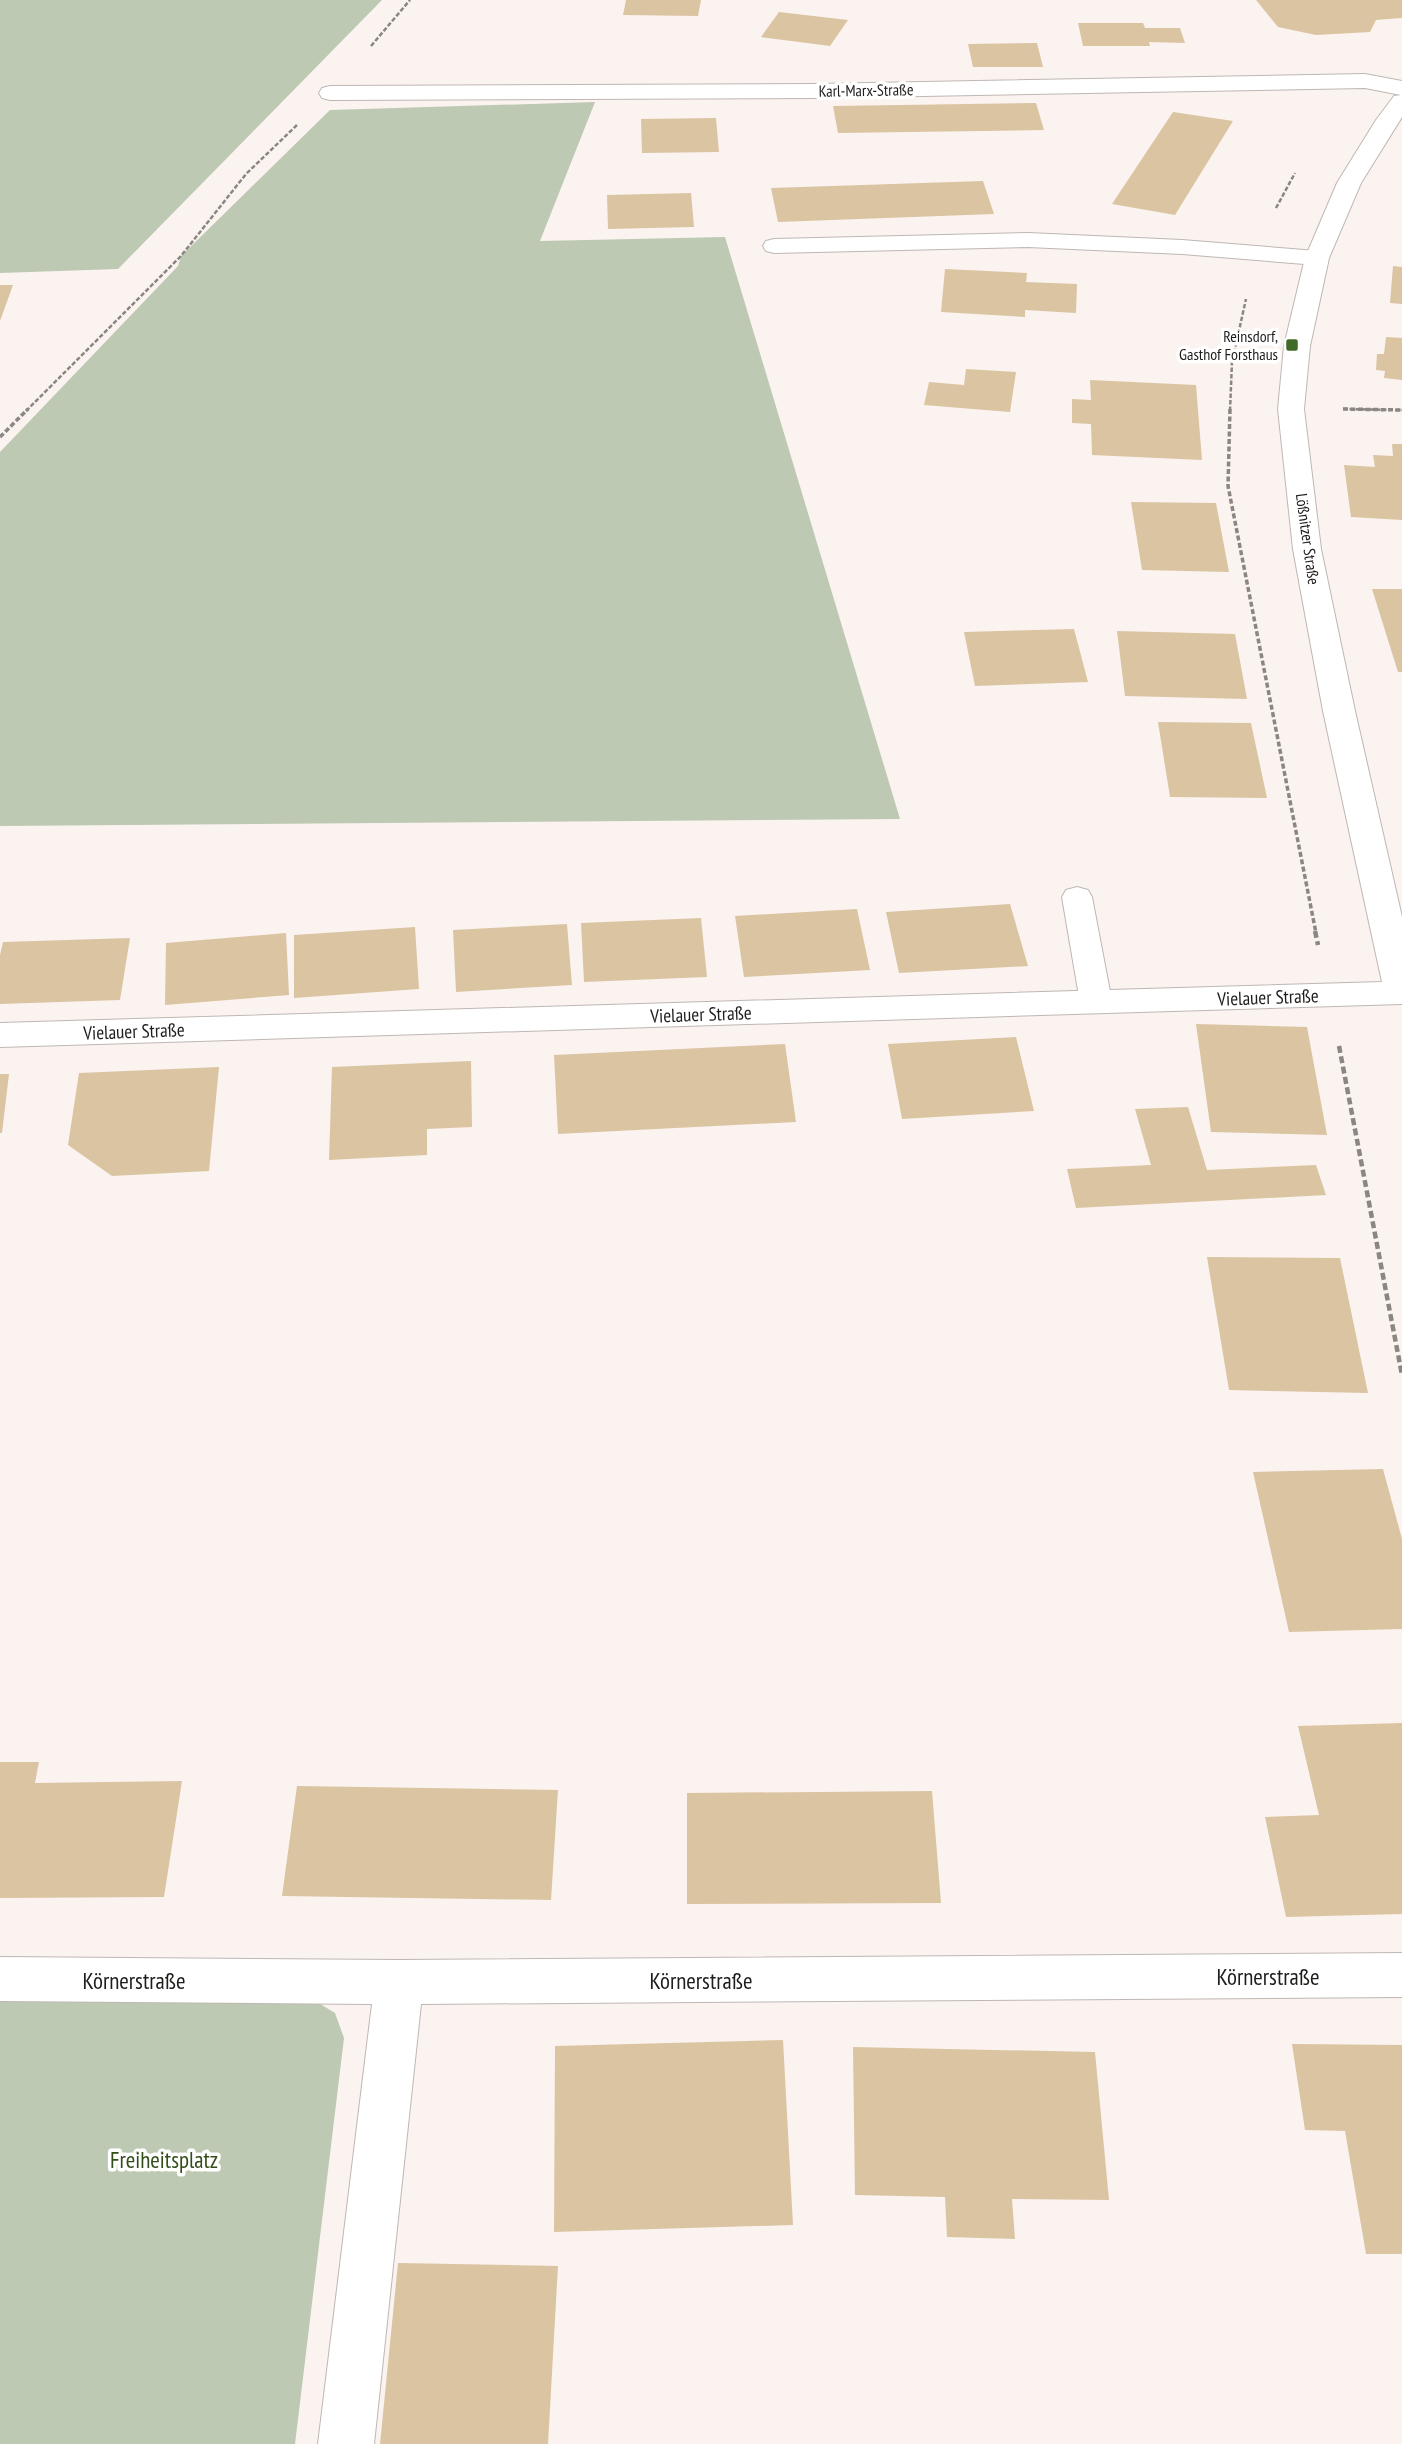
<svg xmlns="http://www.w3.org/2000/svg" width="1402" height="2444" viewBox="0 0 1402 2444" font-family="'PT Sans Narrow',sans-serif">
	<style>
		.green { fill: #bdc9b3 }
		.building { fill: #dbc4a2 }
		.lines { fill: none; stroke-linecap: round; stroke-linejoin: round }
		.lane-casing { stroke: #beb7b3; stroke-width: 2 }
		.street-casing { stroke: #beb7b3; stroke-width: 2 }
		.path-far2 { stroke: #8b8683; stroke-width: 2.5; stroke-dasharray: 4.5 2; stroke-linecap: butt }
		.path-far1 { stroke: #8b8683; stroke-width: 3.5; stroke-dasharray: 5 2.5; stroke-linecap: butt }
		.path { stroke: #8b8683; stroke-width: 4.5; stroke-dasharray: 7 3.5; stroke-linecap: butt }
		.lane { fill: #fff; fill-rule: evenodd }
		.street { fill: #fff; fill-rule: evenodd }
		.poi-dot { fill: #426b27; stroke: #fff; stroke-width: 2.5 }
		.labels { text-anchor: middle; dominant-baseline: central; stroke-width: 7; stroke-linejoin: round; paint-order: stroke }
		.far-street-label { font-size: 16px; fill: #1f1d1b; stroke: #fff }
		.far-poi-label { font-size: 16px; fill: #1f1d1b; stroke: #fff; text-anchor: end }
		.street-label { font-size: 19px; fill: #1f1d1b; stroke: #fff }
		.near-street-label { font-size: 23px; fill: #1f1d1b; stroke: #fff }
		.near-park-label { font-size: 23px; fill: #334d1a; stroke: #fff }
	</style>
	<rect width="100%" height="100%" fill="#fbf3ef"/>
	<path class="green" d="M0,0H382L118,269L0,273Z
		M595,102L540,241L725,237L900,819L0,826V452L178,266L181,256L330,110Z
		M0,1992L307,1996L335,2013L344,2038L295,2444H0Z"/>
	<path class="building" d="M626,0H701L698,16L623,15Z
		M1256,0H1402V18L1376,20L1370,32L1316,35L1278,27Z
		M779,12L848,20L830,46L761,37Z
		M1078,23H1143L1145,28H1180L1185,43L1149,42L1150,46H1083Z
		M1037,43L1043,67H973L968,44Z
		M1036,103L1044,130L838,133L833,106Z
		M1173,112L1233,121L1175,215L1112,204Z
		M716,118L719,152L642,153L641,119Z
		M983,181L994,214L778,222L771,188Z
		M691,193L694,227L608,229L607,195Z
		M1393,266L1402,267V304L1390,303Z
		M945,269L1027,273L1026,282L1077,284L1076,313L1025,310V317L941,312Z
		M0,285H13L0,321Z
		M1386,337L1402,338V380L1384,378L1385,371L1376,370L1377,354H1384Z
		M966,369L1016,372L1010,412L924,405L929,382L964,385Z
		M1090,380L1196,385L1202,460L1092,455L1091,424L1072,423V399L1091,400Z
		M1392,444H1402V520L1351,517L1344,465L1375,467L1373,455L1393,456Z
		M1131,502L1216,503L1229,572L1142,570Z
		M1372,589H1402V672H1398Z
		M1074,629L1088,682L975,686L964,632Z
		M1117,631L1235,634L1247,699L1125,696Z
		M1158,722L1251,723L1267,798L1170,797Z
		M1010,904L1028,966L899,973L886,912Z
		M857,909L870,970L744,977L735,916Z
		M701,918L707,977L584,982L581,923Z
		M567,924L572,985L456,992L453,930Z
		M415,927L419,989L294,998V935Z
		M286,933L289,995L165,1005L166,943Z
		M130,938L120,1000L0,1004V955L3,942Z
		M1196,1024L1307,1027L1327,1135L1211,1132Z
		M1016,1037L1034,1111L902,1119L888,1044Z
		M785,1044L796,1122L558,1134L554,1055Z
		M471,1061L472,1127L427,1129V1155L329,1160L332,1067Z
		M219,1067L209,1171L112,1176L68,1145L79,1073Z
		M0,1074H9L2,1133H0Z
		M1188,1107L1207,1170L1316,1165L1326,1195L1076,1208L1067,1169L1151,1165L1135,1109Z
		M1207,1257L1340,1258L1368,1393L1229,1390Z
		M1383,1469L1402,1539V1629L1289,1632L1253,1472Z
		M1402,1723V1914L1286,1917L1265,1817L1319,1815L1298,1726Z
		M0,1762H39L35,1783L182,1781L164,1897L0,1898Z
		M297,1786L558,1790L551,1900L282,1896Z
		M932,1791L941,1903L687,1904V1793Z
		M783,2040L793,2225L554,2232L555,2046Z
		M1292,2044L1402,2045V2254H1366L1345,2131L1305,2130Z
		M853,2047L1095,2052L1109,2200L1012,2199L1015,2239L947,2237L945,2197L855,2195Z
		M398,2263L558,2266L548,2444H380Z"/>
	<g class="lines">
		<defs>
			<path id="lane" d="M1028,233L1182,240L1317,251L1325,253L1328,258L1325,263L1317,265L1182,254L1028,247L774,253L766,251L763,246L766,241L774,239Z
				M1077,887L1088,890L1092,897L1112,1002L1107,1009L1096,1012L1085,1009L1080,1002L1062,897L1066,890Z"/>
			<path id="street" d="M1365,74L1402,81V117L1361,183L1329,258L1310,346L1304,409L1321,549L1355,711L1402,917V1004L0,1047V1023L1382,982L1323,711L1293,549L1278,409L1284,346L1305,258L1337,183L1376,120L1394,96L1401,95L1365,88L813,98L330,100L322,98L319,93L322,88L330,86L813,84Z
				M1402,1953V1997L421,2004L374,2444H318L372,2004L0,2001V1957L399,1960Z"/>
		</defs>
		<use href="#lane" class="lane-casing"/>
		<use href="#street" class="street-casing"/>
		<path class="path-far2" d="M371,46L410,0
			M1276,208L1295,173
			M1343,409L1402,410
			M26,411L181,256L246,174L298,124
			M1230,411L1232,362L1246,299"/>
		<path class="path-far1" d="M1230,409L1228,486L1316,933
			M1343,409L1402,410
			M0,437L28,409"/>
		<path class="path" d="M1315,931L1318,945
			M1339,1046L1402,1375"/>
		<use href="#lane" class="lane"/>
		<use href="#street" class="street"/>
	</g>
	<rect class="poi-dot" x="1285" y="338" width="14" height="14" rx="3.5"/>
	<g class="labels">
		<g class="far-street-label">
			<text transform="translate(866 90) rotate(-1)">Karl-Marx-Straße</text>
			<text transform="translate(1308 539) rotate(82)">Lößnitzer Straße</text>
		</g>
		<g class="far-poi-label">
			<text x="1278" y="336">Reinsdorf,<tspan x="1278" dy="18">Gasthof Forsthaus</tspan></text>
		</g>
		<g class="street-label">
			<text transform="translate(1268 997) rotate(-2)">Vielauer Straße</text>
			<text transform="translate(701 1014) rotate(-2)">Vielauer Straße</text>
			<text transform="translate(134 1031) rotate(-2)">Vielauer Straße</text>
		</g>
		<g class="near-street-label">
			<text x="1268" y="1976">Körnerstraße</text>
			<text x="134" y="1980">Körnerstraße</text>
			<text x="701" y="1980">Körnerstraße</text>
		</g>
		<g class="near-park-label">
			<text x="164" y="2159">Freiheitsplatz</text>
		</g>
	</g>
</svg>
